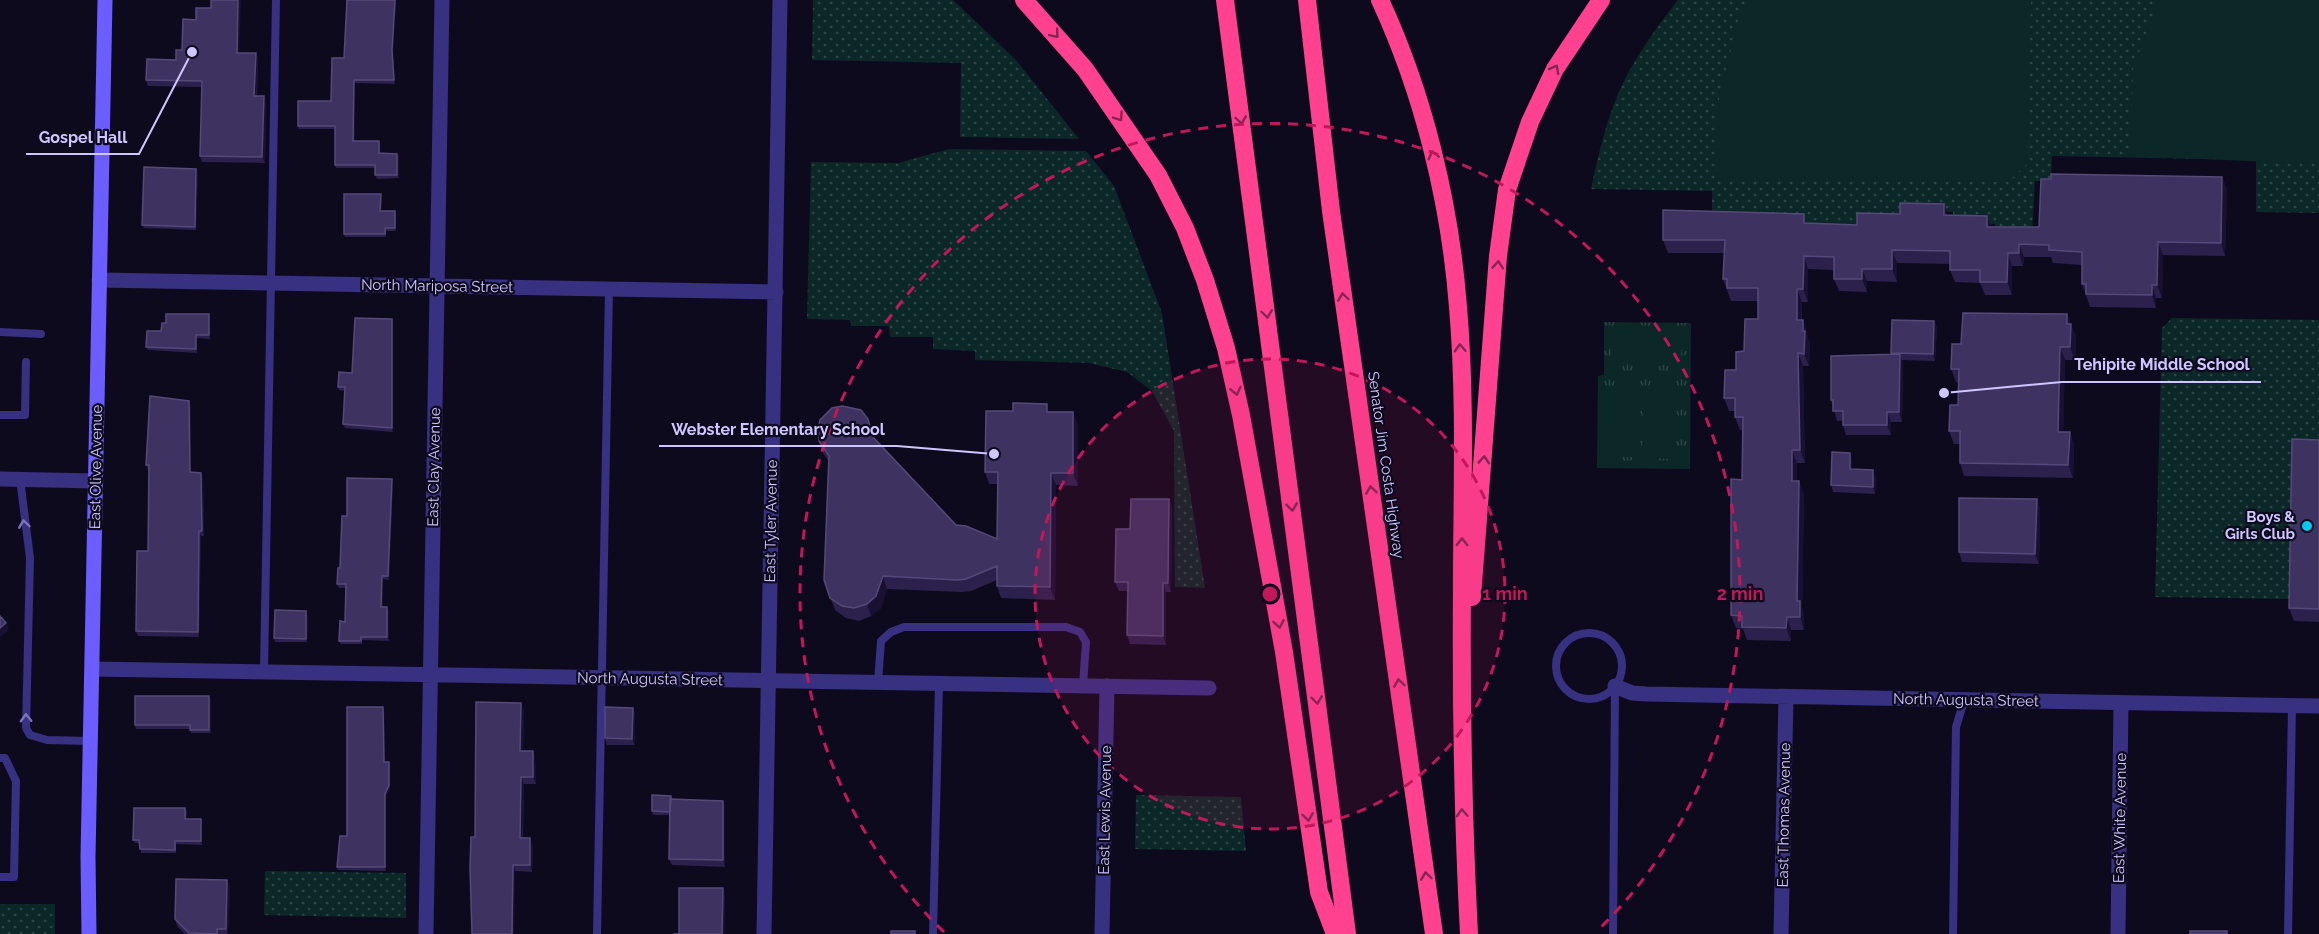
<svg xmlns="http://www.w3.org/2000/svg" width="2319" height="934" viewBox="0 0 2319 934" font-family="Raleway,sans-serif">
	<style>
		.grass { fill: url(#grass-dots) }
		.park { fill: url(#park-tufts) }
		.pitch { fill: #0c2728 }
		.lines { fill: none; stroke-linecap: round; stroke-linejoin: round }
		.service { stroke: #383081; stroke-width: 8 }
		.minor { stroke: #383081; stroke-width: 15 }
		.secondary { stroke: #6b5dff; stroke-width: 15 }
		.motorway { stroke: #ff4190; stroke-width: 18 }
		.wall { fill: #2c204d }
		.shaded-wall { fill: #191032 }
		.building { fill: #3e3260; stroke: #554979; stroke-width: 1.5 }
		.oneway { stroke: #862656 }
		.oneway2 { stroke: #7c74ba }
		.ring { fill: none; stroke: #c2185b; stroke-width: 3; stroke-dasharray: 10 8 }
		.poi-dot { fill: #00c9f1; stroke: #0e0a1d; stroke-width: 2 }
		.labels { text-anchor: middle; dominant-baseline: central; stroke-width: 4.5; stroke-linejoin: round; paint-order: stroke }
		.street-label { font-size: 15px; fill: #d0c6ff; stroke: #0e0a1d }
		.poi-label { font-size: 15px; font-weight: bold; fill: #d0c6ff; stroke: #0e0a1d; text-anchor: end }
		.centre { fill: #c2185b; stroke: #0e0a1d; stroke-width: 3 }
		.ring-label { font-size: 18px; text-anchor: middle; font-weight: bold; fill: #c2185b; stroke: #0e0a1d; stroke-width: 4.5; stroke-linejoin: round; paint-order: stroke }
		.leader { fill: none; stroke: #d0c6ff; stroke-width: 2 }
		.callout-dot { fill: #d0c6ff; stroke: #0e0a1d; stroke-width: 2 }
		.callout-label { font-size: 16px; text-anchor: middle; font-weight: bold; fill: #d0c6ff; stroke: #0e0a1d; stroke-width: 4.5; stroke-linejoin: round; paint-order: stroke }
	</style>
	<defs>
		<pattern id="grass-dots" width="8" height="8" patternUnits="userSpaceOnUse" patternTransform="scale(1.5)"><rect width="8" height="8" fill="#0c2728"/><path d="M2 2h.1M6 6h.1" fill="none" stroke="#2e4548" stroke-width="1.8" stroke-linecap="round"/></pattern>
		<pattern id="park-tufts" width="24" height="20" patternUnits="userSpaceOnUse" patternTransform="scale(1.5)"><rect width="24" height="20" fill="#0c2728"/><path d="M3 7l-1-3M5 7V3M7 7l1-3M15 17l-1-3M17 17v-4M19 17l1-3" fill="none" stroke="#2e4548"/></pattern>
	</defs>
	<rect width="100%" height="100%" fill="#0e0a1d"/>
	<path class="grass" d="M813,0H953L1016,60L1079,139L960,137L961,63L812,60Z
		M1678,0H2319V213L2256,212V160L2052,156L2051,181H2035L2032,235L1996,233L1995,224L1953,223V212L1901,211L1900,222L1857,220L1856,237L1712,223V191L1591,189C1598,157 1605,125 1618,94C1632,61 1656,28 1678,0Z
		M949,149L1086,151L1114,186L1162,313L1205,588L1175,587L1174,431L1152,391L1127,372L1089,363L975,360V351L933,349V337H890L889,326H851L850,320L807,319L811,162L898,163Z
		M2172,318L2319,320V453L2294,599L2155,597L2162,328Z
		M1136,795L1241,797L1246,851L1135,849Z
		M265,871L406,873V918L264,915Z
		M0,904H55V934H0Z"/>
	<path class="park" d="M1604,322L1691,323L1690,469L1597,468L1598,376L1604,375Z"/>
	<path class="pitch" d="M1752,0H2031L2026,165L2008,182L1718,178L1717,108L1740,13Z
		M2159,0H2319V164L2131,156L2133,68Z
		M1612,332L1682,333L1681,365L1612,364Z
		M1602,386L1635,387L1633,457L1600,456Z
		M1643,389H1677L1675,459L1642,458Z"/>
	<g class="lines">
		<path class="service" d="M0,332L41,334
			M0,415H25L26,362
			M20,479L30,558L26,728L30,735L47,740L91,741
			M1556 666a33 33 0 1 1 66 0a33 33 0 1 1-66 0Z
			M264,671L276,0
			M878,683L881,641L891,632L904,627H1066L1080,632L1086,642L1083,685
			M0,758H5L16,781L14,877H0
			M597,934L609,289
			M933,934L939,685
			M1613,934L1615,687
			M1953,934L1956,727L1964,701
			M2288,934L2292,706"/>
		<path class="minor" d="M99,280L776,292
			M0,479L96,481
			M92,669L1209,688
			M1615,686L1632,693L1646,694L2319,706
			M426,934L442,0
			M764,934L780,0
			M1102,934L1107,686
			M1781,934L1786,697
			M2118,934L2121,703"/>
		<path class="secondary" d="M89,934L88,857L105,0"/>
		<path class="motorway" d="M1024,0L1085,69L1158,175L1185,228L1205,280L1226,348L1241,415L1284,652L1319,892L1335,934
			M1225,0L1347,934
			M1307,0L1331,211L1434,934
			M1380,0C1424,95 1450,203 1458,307C1466,400 1462,494 1462,587C1461,704 1463,818 1469,934
			M1472,597L1498,256L1507,190L1530,122L1555,69L1601,0"/>
	</g>
	<path class="wall" d="M347,0H396L393,53L395,84L355,83V141L380,144V153L397,154L399,157V178L377,179L375,175V168H336L335,165V129H299L298,126L331,101L344,58Z
		M211,8L239,53H256L258,59L257,96L266,102L265,163L202,162L200,156L202,87L148,86L146,80L176,60L182,50L196,20Z
		M196,169L198,172L196,230L144,228L142,225Z
		M2222,177L2227,190L2225,256L2163,255L2162,298H2156V308L2090,307L2082,284V265L2053,263L2051,257H2024L2023,266H2012V295H1985L1980,283L1955,282L1950,270V264L1897,263V282L1867,281V292L1839,291L1834,279V270L1808,269V302H1802V320H1803L1807,333V337L1810,344L1809,366H1803L1805,463H1797V481L1804,494L1802,608L1804,614V630H1791V641L1747,640L1743,629L1736,628L1731,615L1742,480L1743,430H1740L1735,417V411H1729L1724,398L1758,319V301H1731L1723,279L1724,253H1668L1663,240L1808,223L1857,225L1900,214L1948,215L1991,227H2039Z
		M381,194L382,198V211H395L396,214V231H386V237H345L344,234Z
		M2067,314L2076,337L2075,360H2065L2063,432H2070L2074,445L2073,478L1964,476L1960,463V444H1954L1949,431L1958,405L1959,382H1956L1951,369L1961,344Z
		M210,317V339L197,338V353L148,350L146,347L161,331L166,323Z
		M1934,321L1937,328L1935,361L1902,360L1903,364L1902,422H1891V435H1846L1843,425V421H1837L1831,400L1891,355V353Z
		M393,322V432L345,428L343,424L345,391L339,390L338,387L352,373Z
		M191,406V472L203,478L204,536H201L199,637L138,636L136,631L148,551L149,470H148L146,465Z
		M1050,412L1078,425V486L1056,485L1055,600L1001,598L997,586V580L971,591L962,592L887,589L881,608L871,616L859,621L846,618L835,610L824,580L829,462L823,453L819,441L868,419L875,439L956,525L997,539V484H989L985,472Z
		M2319,440V622L2294,621L2289,608Z
		M1852,460V469L1876,477L1875,494L1833,492L1831,485Z
		M392,479L393,482L389,580L383,579V607L389,611V641L362,640V644H341L339,641L345,622L346,588H339L337,584L347,516Z
		M1169,499L1172,508L1171,592H1166V645L1130,644L1127,635L1128,591H1119L1115,582L1130,529Z
		M2037,499L2040,509L2039,564L1962,562L1959,552Z
		M308,615L307,642H275L274,638Z
		M209,696L211,700V733H191L190,729H136L135,725Z
		M383,707L384,710L385,762L390,766V788L386,797V871L338,870L337,867L347,836Z
		M633,708L635,715V745H607L605,738Z
		M524,709L523,751H533L535,758L536,784H524L523,838L533,845L532,872L515,871L475,837Z
		M672,799L723,801L725,807V867L672,865L669,859L670,815H653L652,811Z
		M185,808L187,811L186,819H201L202,822V845L176,844V853H141L140,843H135L133,840Z
		M230,887L228,934H185L177,926L175,919Z"/>
	<path class="shaded-wall" d="M238,0H241L239,59L237,53Z
		M395,0H396L393,53L395,84L394,80L392,50Z
		M256,53L258,59L256,102L254,96Z
		M354,80L355,83V144L353,141Z
		M264,96L266,102L265,163L262,157Z
		M397,154L399,157V178L397,175Z
		M196,169L198,172L196,230L195,227Z
		M2222,177L2227,190L2225,256L2221,243Z
		M381,194L382,198V214L380,211Z
		M1944,204L1949,217L1944,215Z
		M395,211L396,214V231L395,228Z
		M1987,216L1992,229L1987,227Z
		M2158,242L2163,255L2162,298L2157,285Z
		M2019,244L2024,257L2023,266L2019,253Z
		M1892,250L1897,263V282L1892,269Z
		M2008,253L2012,266V295L2007,282Z
		M1804,256L1808,269V302L1803,289Z
		M1862,269L1867,281V292L1862,279Z
		M2152,285L2156,298V308L2152,295Z
		M1797,289L1802,302L1801,333L1797,320Z
		M209,314L210,317V339L209,335Z
		M2067,314L2076,337L2075,360L2070,347L2067,324Z
		M392,319L393,322V432L392,428Z
		M1803,320L1810,344L1809,366L1804,354Z
		M1934,321L1937,328L1935,361L1933,354Z
		M196,335L197,338V353L196,349Z
		M2060,347L2065,360L2063,445L2058,432Z
		M1798,353L1803,366L1805,463L1800,450Z
		M1900,354L1903,364L1902,422L1899,412Z
		M189,401L191,406V477L190,472Z
		M1073,412L1078,425V486L1073,473Z
		M1887,412L1891,422V435L1887,425Z
		M2070,432L2074,445L2073,478L2068,465Z
		M1792,450L1797,463V494L1792,481Z
		M1850,453L1852,460V476L1850,469Z
		M1873,470L1876,477L1875,494L1873,487Z
		M201,473L203,478L204,536L202,531Z
		M1051,473L1056,485L1055,600L1050,587Z
		M392,479L393,482L389,580L388,576Z
		M1799,481L1804,494L1802,608L1804,614V630L1800,617L1797,601Z
		M1169,499L1172,508L1171,592L1168,583Z
		M2037,499L2040,509L2039,564L2035,554Z
		M199,531L201,536L199,637L198,632Z
		M382,576L383,579V611L381,607Z
		M883,576L887,589L881,608L871,616L867,604Z
		M1163,583L1166,592V645L1163,636Z
		M387,607L389,611V641L387,637Z
		M306,611L308,615L307,642L306,639Z
		M1787,617L1791,630V641L1786,628Z
		M6,623L9,630L0,637V628Z
		M209,696L211,700V733L209,730Z
		M521,703L524,709L523,758L520,751Z
		M383,707L384,710L385,766L384,762Z
		M633,708L635,715V745L632,739Z
		M533,751L535,758L536,784L533,777Z
		M389,762L390,766V788L386,797V871L385,867V794Z
		M521,777L524,784L522,845L520,838Z
		M723,801L725,807V867L723,860Z
		M201,819L202,822V845L201,841Z
		M530,838L533,845L532,872L530,865Z
		M513,865L515,871L514,934H512Z
		M227,880L230,887L228,934L226,929Z
		M723,888L725,894V934H722Z"/>
	<path class="building" d="M211,0H238L237,53H256L254,96H264L262,157L200,156L202,81L146,80L147,59L176,60V50H182L183,19L196,20V8H211Z
		M347,0H395L392,50L394,80H354L353,141H379V153L397,154V175H375V165H335V126H298V101H331L332,58H344Z
		M144,167L196,169L195,227L142,225Z
		M2051,174L2222,177L2221,243L2158,242L2157,285H2152V295L2086,294V284H2082V252L2049,250V245L2019,244V253H2008L2007,282H1980V270H1950V251L1892,250V269H1862V279H1834V257L1804,256L1803,289H1797V320H1803V331H1805L1804,354L1798,353L1800,450H1792V481H1799L1797,601H1800V617H1787L1786,628L1742,627V616L1731,615V479L1742,480L1743,417H1735V398H1724L1725,370H1736V352L1744,351L1745,319H1758V288H1727V279H1723L1725,240H1663V210L1804,214V223L1857,225V213L1900,214V203L1944,204V215L1987,216V227H2039L2041,179H2051Z
		M344,194H381L380,211H395V228H385V234H344Z
		M1963,313L2067,314V324H2071L2070,347H2060L2058,432H2070L2068,465L1960,463V431H1949L1950,405H1958L1959,369H1951L1952,344H1961Z
		M166,314H209V335H196V349L146,347L147,331H161L162,323H166Z
		M355,318L392,319V428L343,424L345,387H338L339,372L352,373Z
		M1892,320L1934,321L1933,354L1891,353Z
		M1900,354L1899,412H1887V425H1843V411H1833V400H1831V356Z
		M150,396L189,401L190,472L201,473L202,531H199L198,632L136,631L137,551H148L149,465H146Z
		M1013,403L1047,404V412H1073V473H1051L1050,587L997,586V566L966,579L957,580L883,576L876,596L867,604L854,608L842,606L830,598L824,580L829,456L819,441L818,429L820,420L832,408L842,406L861,410L868,419L873,437L956,525L966,526L997,539L998,472H985L986,411H1013Z
		M2292,439L2319,440V609L2289,608Z
		M1832,452L1850,453V469L1873,470V487L1831,485Z
		M347,478L392,479L388,576H382L381,607H387V637H361V641H339L340,621L345,622L346,584H337L338,568H340L342,516H347Z
		M1959,498L2037,499L2035,554L1959,552Z
		M1131,499H1169L1168,583H1163V636L1127,635L1128,582H1115L1116,529H1130Z
		M275,610L306,611V639L274,638Z
		M0,616L6,623L0,628Z
		M135,696H209V730H190V725H135Z
		M476,702L521,703L520,751H533V777H521L520,838H530V865H513L512,934H472L470,867L471,837H475Z
		M347,707H383L384,762H389V785L385,794V867H337L340,836H347Z
		M605,707L633,708L632,739L605,738Z
		M652,795L671,796L670,812L652,811Z
		M670,799L723,801V860L669,859Z
		M134,808H185V819H201V841H175V850L140,849L139,840H133Z
		M176,879L227,880L226,929H217V934L189,933L175,919Z
		M679,888H723L722,934H673H679Z
		M891,931H915V934H891Z
		M2190,931H2227V934H2190Z"/>
	<defs><path id="oneway-chevron" d="M-2-3.5L2.5 0L-2 3.5" fill="none" stroke-width="1.6" stroke-linecap="round" stroke-linejoin="round" transform="scale(1.5)"/></defs>
	<g class="oneway">
		<use href="#oneway-chevron" transform="translate(1055 34) rotate(50)"/>
		<use href="#oneway-chevron" transform="translate(1555 69) rotate(-62)"/>
		<use href="#oneway-chevron" transform="translate(1119 117) rotate(55)"/>
		<use href="#oneway-chevron" transform="translate(1241 120) rotate(82)"/>
		<use href="#oneway-chevron" transform="translate(1433 155) rotate(-104)"/>
		<use href="#oneway-chevron" transform="translate(1498 265) rotate(-86)"/>
		<use href="#oneway-chevron" transform="translate(1343 297) rotate(-98)"/>
		<use href="#oneway-chevron" transform="translate(1267 314) rotate(82)"/>
		<use href="#oneway-chevron" transform="translate(1460 348) rotate(-93)"/>
		<use href="#oneway-chevron" transform="translate(1236 391) rotate(77)"/>
		<use href="#oneway-chevron" transform="translate(1484 460) rotate(-86)"/>
		<use href="#oneway-chevron" transform="translate(1371 490) rotate(-98)"/>
		<use href="#oneway-chevron" transform="translate(1292 507) rotate(83)"/>
		<use href="#oneway-chevron" transform="translate(1462 542) rotate(-90)"/>
		<use href="#oneway-chevron" transform="translate(1279 624) rotate(80)"/>
		<use href="#oneway-chevron" transform="translate(1399 683) rotate(-98)"/>
		<use href="#oneway-chevron" transform="translate(1317 700) rotate(83)"/>
		<use href="#oneway-chevron" transform="translate(1462 813) rotate(-93)"/>
		<use href="#oneway-chevron" transform="translate(1308 817) rotate(82)"/>
		<use href="#oneway-chevron" transform="translate(1426 876) rotate(-98)"/>
	</g>
	<g class="oneway2">
		<use href="#oneway-chevron" transform="translate(24 524) rotate(-98)"/>
		<use href="#oneway-chevron" transform="translate(26 718) rotate(-92)"/>
	</g>
	<circle cx="1270" cy="594" r="235" fill="#c2185b" fill-opacity=".12"/>
	<g class="ring">
		<circle cx="1270" cy="594" r="235"/>
		<path d="M944 932A470 470 0 1 1 1596 932"/>
	</g>
	<circle class="poi-dot" cx="2307" cy="526" r="6"/>
	<g class="labels">
		<g class="street-label">
			<text transform="translate(437 286) rotate(1)">North Mariposa Street</text>
			<text transform="translate(1386 465) rotate(82)">Senator Jim Costa Highway</text>
			<text transform="translate(96 467) rotate(-89)">East Olive Avenue</text>
			<text transform="translate(434 467) rotate(-89)">East Clay Avenue</text>
			<text transform="translate(771 521) rotate(-89)">East Tyler Avenue</text>
			<text transform="translate(650 679) rotate(1)">North Augusta Street</text>
			<text transform="translate(1966 700) rotate(1)">North Augusta Street</text>
			<text transform="translate(1105 810) rotate(-89)">East Lewis Avenue</text>
			<text transform="translate(1784 815) rotate(-89)">East Thomas Avenue</text>
			<text transform="translate(2120 818) rotate(-89)">East White Avenue</text>
		</g>
		<g class="poi-label">
			<text x="2295" y="517">Boys &amp;<tspan x="2295" dy="17">Girls Club</tspan></text>
		</g>
	</g>
	<circle cx="1270" cy="594" r="9" class="centre"/>
	<g class="ring-label">
		<text x="1505" y="600">1 min</text>
		<text x="1740" y="600">2 min</text>
	</g>
	<path class="leader" d="M192 52L139 154H26M1944 393L2062 382H2261M994 454L897 446H659"/>
	<g class="callout-dot">
		<circle cx="192" cy="52" r="6"/>
		<circle cx="1944" cy="393" r="6"/>
		<circle cx="994" cy="454" r="6"/>
	</g>
	<g class="callout-label">
		<text x="83" y="143">Gospel Hall</text>
		<text x="2162" y="370">Tehipite Middle School</text>
		<text x="778" y="435">Webster Elementary School</text>
	</g>
</svg>
